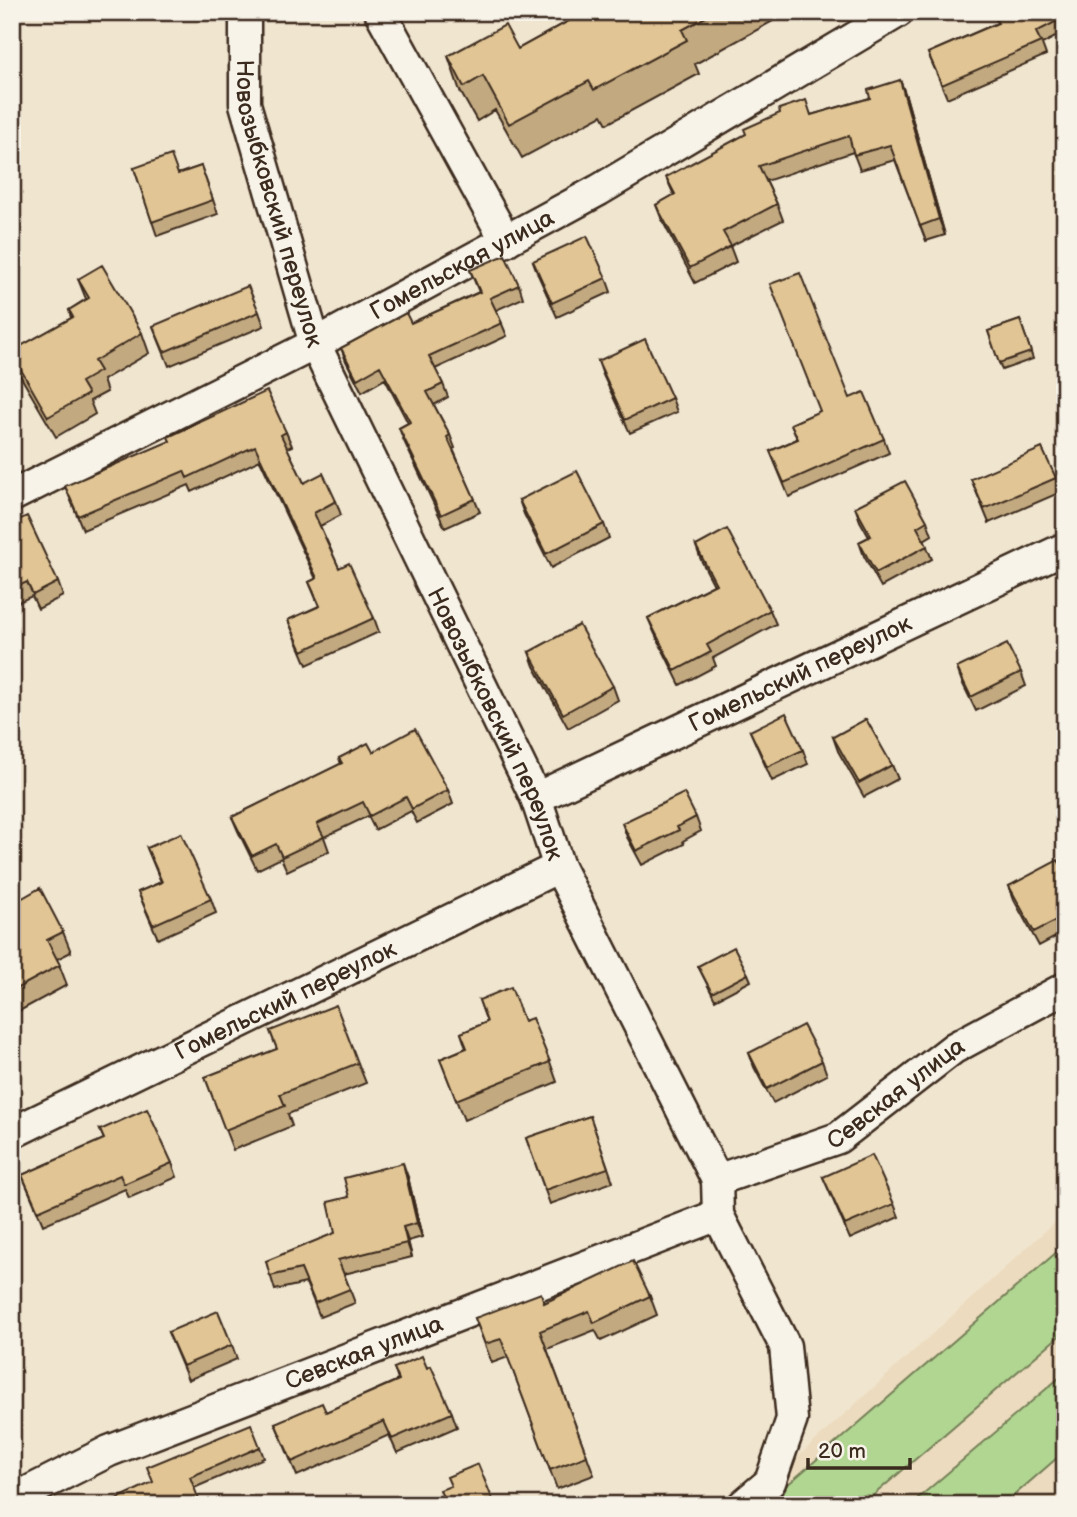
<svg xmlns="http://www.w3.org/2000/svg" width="1077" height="1517" viewBox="0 0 1077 1517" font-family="'Balsamiq Sans',sans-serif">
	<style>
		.built { fill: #ecdbbe }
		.green { fill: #b1d692; stroke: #768058; stroke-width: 2 }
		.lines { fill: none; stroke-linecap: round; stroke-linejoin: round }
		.street-casing { stroke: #3b2a1e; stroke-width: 35 }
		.street { stroke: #f7f3e8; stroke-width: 30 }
		.wall { fill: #c2a980; stroke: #3b2a1e; stroke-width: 2 }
		.shaded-wall { fill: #9e8a68; stroke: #3b2a1e; stroke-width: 2 }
		.building { fill: #e1c595; stroke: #3b2a1e; stroke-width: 2 }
		.labels { text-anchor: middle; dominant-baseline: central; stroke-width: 5; stroke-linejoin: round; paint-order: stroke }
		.street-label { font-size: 24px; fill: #3b2a1e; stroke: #f7f3e8 }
	</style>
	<rect width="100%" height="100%" fill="#f0e5cf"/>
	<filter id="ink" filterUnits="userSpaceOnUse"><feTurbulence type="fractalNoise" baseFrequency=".0143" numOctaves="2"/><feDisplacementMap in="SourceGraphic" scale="14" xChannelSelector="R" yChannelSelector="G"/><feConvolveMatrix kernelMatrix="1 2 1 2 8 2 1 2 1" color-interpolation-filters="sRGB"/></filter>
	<g filter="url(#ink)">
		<path class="built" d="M1065,1213V1505H743L803,1452Z"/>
		<path class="green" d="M1065,1245V1331L862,1505H764Z
			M1065,1373V1451L1003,1505H910Z"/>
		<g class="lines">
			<defs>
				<g id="street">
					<path id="s1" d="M245,12V104L315,344L536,798L559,867L717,1180L718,1215L785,1346L792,1419L770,1482L743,1505"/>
					<path d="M380,12L506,241"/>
					<path id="s2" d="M12,496L315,344L599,190L898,12"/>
					<path id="s3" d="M536,798L1065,548"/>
					<path id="s4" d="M12,1133L559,867"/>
					<path id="s5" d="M717,1180L838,1138L954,1048L1065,988"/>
					<path id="s6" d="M12,1500L109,1451L718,1215"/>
				</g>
			</defs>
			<use href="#street" class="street-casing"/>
			<use href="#street" class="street"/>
		</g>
		<path class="wall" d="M585,12H781L782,16L695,64L699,74L607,124L602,115L522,158L495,110L477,121L460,91L448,56L518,49Z
			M993,12H1065V32L1042,44L1046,55L947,98L928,53L997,23Z
			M900,80L906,96L945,235L926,241L895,160L860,170L853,152L766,181L777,204L783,220L730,246L736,262L695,283L662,220L656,205L674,195L666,177L811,115L870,98Z
			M201,166L218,214L157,236L134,168L178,174Z
			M533,261L606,278L611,292L557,317L538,275Z
			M470,270L519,285L523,298L496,310L507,336L435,369L443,384L448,397L434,405L450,435L455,448L453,449L480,512L445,528L404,441L399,428L408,423L385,379L362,392L346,361L341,348L411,323L479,292Z
			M78,279L142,333L149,353L103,380L107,392L90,401L95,414L56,437L18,372L12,355V351L71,318L69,310L86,299Z
			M259,312L264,326L169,366L153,326Z
			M1020,320L1033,359L1002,370L988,331Z
			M598,361L672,398L677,412L630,433L603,375Z
			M850,398L884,439L889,453L789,497L770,451L797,439L791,424Z
			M286,432L292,446L287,448L304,483L336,501L341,515L320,526L339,568L374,618L379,632L307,665L288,620L319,606L309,582L316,579L260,460L192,492L189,485L83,530L65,486Z
			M1056,478L1061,492L989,523L971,479Z
			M519,500L604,524L609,538L551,568L524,514Z
			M855,507L927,521L932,535L924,540L932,559L881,587L864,556L859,542L869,537L860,521Z
			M12,523L58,582L63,596L38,609L32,596L12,605Z
			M696,546L770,610L776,624L713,658L716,666L680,685L654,632L648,618L714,585L701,560Z
			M529,652L613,686L618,700L568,728L534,666Z
			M957,668L1021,672L1026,686L976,711L962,682Z
			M750,731L803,750L808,764L772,781Z
			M833,737L892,765L898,779L864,797L838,751Z
			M373,752L448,790L453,804L417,823L411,811L375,830L368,816L324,837L329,851L287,871L281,858L257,870L238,831L232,817L341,764L339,758Z
			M696,817L701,831L683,841L684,844L642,865L627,837L622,823Z
			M147,848L211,899L216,913L158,939L138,892L161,882Z
			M1065,872V932L1039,946L1014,900L1009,886Z
			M12,904L63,932L71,952L57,959L67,985L12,1015Z
			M698,966L748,974L751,981L715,1000Z
			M479,1000L524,1021L550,1062L557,1082L464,1120L440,1059L466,1048L461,1033L487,1022Z
			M270,1031L358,1063L366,1083L288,1114L292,1126L233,1150L205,1077L277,1049Z
			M749,1053L822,1061L827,1075L773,1103L754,1067Z
			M590,1116L613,1182L550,1204L526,1138Z
			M100,1130L172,1163L177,1177L129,1198L125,1189L43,1225L22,1175L104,1139Z
			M408,1177L422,1237L408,1241L412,1257L344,1274L355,1303L320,1317L306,1283L275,1290L266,1261L335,1233L349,1197Z
			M823,1177L894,1204L899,1217L850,1239Z
			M650,1296L657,1315L601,1341L595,1330L547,1349L594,1475L557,1489L508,1357L492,1363L475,1318L544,1303Z
			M168,1332L232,1345L237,1359L188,1380Z
			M394,1368H427L452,1413L457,1427L397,1453L389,1435L297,1476L275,1423L326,1412L398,1380Z
			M260,1447L264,1458L194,1488L104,1505Z"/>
		<path class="shaded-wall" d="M900,80L906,96L945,235L939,219Z
			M403,1163L408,1177L422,1237L417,1223Z
			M403,1227L408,1241L412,1257L407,1243Z"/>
		<path class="building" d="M585,12H715L682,30L687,40L594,90L589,81L509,124L483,76L464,87L448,56L505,25L518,49Z
			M993,12H1065V17L1036,32L1041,42L942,85L928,53L998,23Z
			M900,80L939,219L920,226L890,145L854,155L849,136L759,166L777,204L723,232L731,246L690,268L656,205L675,194L666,177L746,134L744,129L780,113L779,109L806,100L811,115L870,98L868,90Z
			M171,155L178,174L201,166L213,200L152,222L134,168Z
			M587,236L606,278L552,303L533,261Z
			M505,255L519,285L490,298L502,323L429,356L443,384L427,392L450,435L447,437L475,499L441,515L399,428L410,422L380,366L357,379L341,348L406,313L411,323L480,292L470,270Z
			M102,265L142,333L94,361L100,371L81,382L88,394L48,417L12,354V351L73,317L69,310L89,298L78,279Z
			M800,273L850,398L864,392L884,439L784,483L770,451L798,439L791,424L820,411L770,284Z
			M248,286L259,312L164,352L153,326Z
			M1020,320L1031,352L999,363L988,331Z
			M645,339L672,398L625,420L598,361Z
			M267,391L286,432L281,435L304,483L323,473L336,501L314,513L339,568L349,563L374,618L302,651L288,620L320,606L309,582L317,578L255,446L187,478L184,471L78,516L65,486L170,441L168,437Z
			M1042,448L1056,478L984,509L971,479Z
			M577,471L604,524L546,554L519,500Z
			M905,481L927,521L917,527L927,546L876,573L859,542L871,536L855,507Z
			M27,516L58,582L33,595L27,582L12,589V523Z
			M727,529L770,610L707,645L711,652L675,671L648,618L716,584L696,546Z
			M579,625L613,686L563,714L529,652Z
			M1007,644L1021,672L971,697L957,668Z
			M786,713L803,750L767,767L750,731Z
			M866,719L892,765L859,783L833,737Z
			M415,729L448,790L412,809L406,797L370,816L363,802L317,824L324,837L282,857L276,844L252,856L232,817L342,763L339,758L368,743L373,752Z
			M684,793L696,817L677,827L679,830L636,851L622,823Z
			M181,833L211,899L153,925L138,892L162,882L147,848Z
			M1058,860L1065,872V916L1034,932L1009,886Z
			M40,888L63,932L47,940L60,965L12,991V904Z
			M734,947L748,974L712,993L698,966Z
			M511,987L524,1021L532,1018L550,1062L456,1100L440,1059L467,1048L461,1033L487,1022L479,1000Z
			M336,1005L358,1063L280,1094L285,1106L225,1130L205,1077L277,1049L270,1031Z
			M803,1025L822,1061L767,1089L749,1053Z
			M147,1109L172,1163L124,1184L120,1175L38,1211L22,1175L104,1139L100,1130Z
			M590,1116L608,1168L545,1190L526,1138Z
			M872,1155L894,1204L845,1225L823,1177Z
			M403,1163L417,1223L403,1227L407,1243L338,1260L350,1289L315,1303L301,1269L270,1276L266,1261L335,1233L328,1202L349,1197L344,1178Z
			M633,1261L650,1296L594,1323L589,1311L540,1331L587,1456L550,1470L501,1339L485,1344L475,1318L541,1293L544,1303Z
			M218,1311L232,1345L183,1366L168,1332Z
			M422,1356L427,1368L431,1366L452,1413L392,1439L384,1421L292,1462L275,1423L322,1403L326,1412L399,1380L394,1368Z
			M251,1424L260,1447L190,1477L201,1505H104L153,1482L147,1467Z
			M478,1464L495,1505H446L440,1490L451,1486L447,1477Z"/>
	</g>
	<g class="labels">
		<g class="street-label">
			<text stroke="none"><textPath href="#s1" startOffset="196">Новозыбковский переулок</textPath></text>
			<text stroke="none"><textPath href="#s2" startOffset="506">Гомельская улица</textPath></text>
			<text stroke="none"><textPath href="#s3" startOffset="292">Гомельский переулок</textPath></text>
			<text stroke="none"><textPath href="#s1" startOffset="763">Новозыбковский переулок</textPath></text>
			<text stroke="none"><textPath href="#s4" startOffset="304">Гомельский переулок</textPath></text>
			<text stroke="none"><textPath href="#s5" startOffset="201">Севская улица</textPath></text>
			<text stroke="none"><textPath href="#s6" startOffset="382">Севская улица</textPath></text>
		</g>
	</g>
	<rect width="1077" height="1517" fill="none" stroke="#f7f3e8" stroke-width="42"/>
	<rect x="21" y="21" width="1035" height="1475" fill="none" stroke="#3b2a1e" stroke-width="2.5" filter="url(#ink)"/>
	<path d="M808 1458v10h102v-10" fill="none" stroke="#3b2a1e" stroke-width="3.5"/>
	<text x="818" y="1458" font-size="21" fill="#3b2a1e" stroke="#f7f3e8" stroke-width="5" paint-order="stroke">20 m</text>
</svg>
